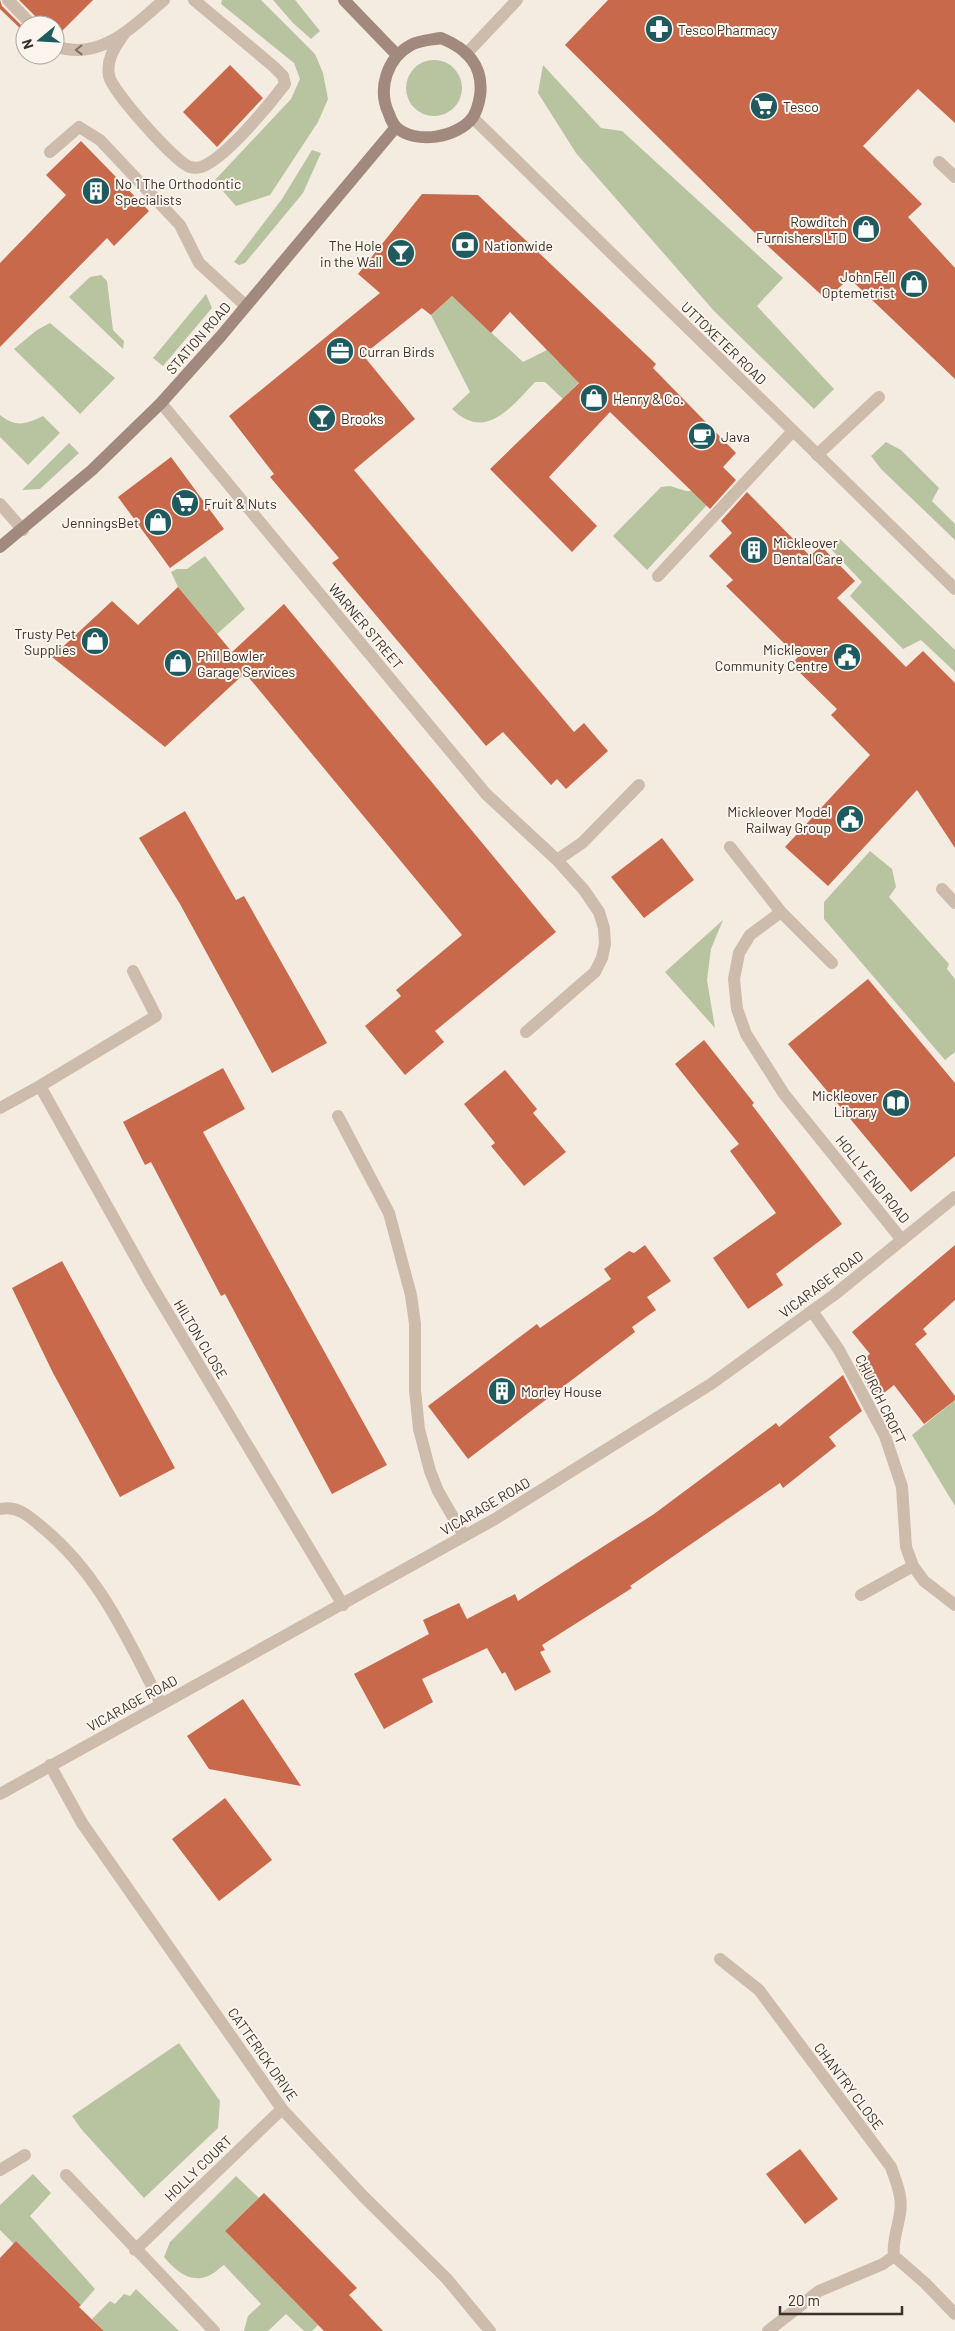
<svg xmlns="http://www.w3.org/2000/svg" width="955" height="2331" viewBox="0 0 955 2331" font-family="Barlow,sans-serif">
	<style>
		.green { fill: #b8c4a0 }
		.building { fill: #c8694b }
		.lines { fill: none; stroke-linecap: round; stroke-linejoin: round }
		.service { stroke: #cdbbac; stroke-width: 12 }
		.minor { stroke: #cdbbac; stroke-width: 12 }
		.tertiary { stroke: #cdbbac; stroke-width: 12 }
		.secondary { stroke: #a18a7d; stroke-width: 12 }
		.oneway { stroke: #7d6f65 }
		.labels { text-anchor: middle; dominant-baseline: central; stroke-width: 4; stroke-linejoin: round; paint-order: stroke }
		.poi-label { font-size: 14px; fill: #3b302b; stroke: #fbf5ee; text-anchor: start }
		.street-label { font-size: 14px; fill: #3b302b; stroke: #fbf5ee }
	</style>
	<rect width="100%" height="100%" fill="#f4ebe1"/>
	<path class="green" d="M222,0H261L315,54L323,73L328,99L318,122L270,195L236,206L214,181L291,99L300,79L294,63L221,4Z
		M273,0H295L320,31L311,39L293,23Z
		M406 88a28 28 0 1 1 56 0a28 28 0 1 1-56 0Z
		M543,65L601,128L622,131L783,278L757,306L834,389L814,409L714,311L576,153L538,93Z
		M312,150L321,153L303,193L245,263L239,265L234,262L282,199Z
		M101,275L107,281L113,330L124,341L123,349L69,297L90,277Z
		M206,294L212,308L163,366L153,358Z
		M452,296L523,362L547,350L558,362L566,361L581,380L563,399L545,382H535C511,407 486,442 452,409L470,392L431,315Z
		M50,323L115,378L80,414L14,349L37,330Z
		M0,415C16,428 26,424 43,416L60,433L28,465L0,437Z
		M886,442L901,450L939,488L932,501L955,524V540L881,469L871,456Z
		M69,443L79,453L40,489L22,490Z
		M670,486L686,491L719,492L647,570L613,536L661,487Z
		M840,539L955,650V672L921,640L903,649L850,596L862,582L830,548Z
		M205,556L245,609L217,634L178,587L171,572L177,569H187Z
		M870,851L892,869L896,887L889,897L949,964L947,969L955,979V1052L945,1060L824,919V902Z
		M723,920L711,949L707,980L715,1028L665,972Z
		M955,1400V1506L912,1435Z
		M179,2043L220,2101L218,2128L144,2198L82,2130L72,2116Z
		M33,2174L51,2193L30,2216L95,2289L81,2305L16,2241L14,2244L0,2230V2205Z
		M236,2176L259,2198L225,2231L318,2325L312,2331H304L286,2314L268,2331H244L248,2316L261,2304L224,2265C219,2268 214,2274 208,2276C190,2284 175,2270 164,2257L170,2242Z
		M136,2289L179,2331H104L92,2319L110,2301L115,2304L124,2294L130,2296Z"/>
	<path class="building" d="M0,0L2,6L25,29V33L0,9Z
		M19,0H93L55,38V25H40L38,19Z
		M608,0H955V123L918,89L863,146L922,204L908,217L955,268V379L849,278L827,300L770,248L565,45Z
		M230,65L263,98L217,147L183,112Z
		M81,141L149,211L114,246L107,238L0,347V263L66,195L46,175Z
		M422,194L478,195L656,364L653,368L736,453L723,467L736,480L710,509L610,412L549,477L597,526L572,552L490,469L579,383L510,312L491,333L452,296L431,315L422,308L363,355L415,419L354,470L574,732L584,723L608,751L566,789L557,779L551,785L503,732L486,746L332,563L339,558L270,477L274,474L229,416L380,293L358,274Z
		M171,457L224,529L170,568L118,497Z
		M747,492L810,556L821,546L855,581L837,598L906,667L923,651L955,683V848L917,790L828,886L785,847L870,755L831,715L837,709L791,664L798,657L726,586L733,580L709,556L732,533L721,521Z
		M178,587L232,652L284,604L556,932L435,1031L444,1042L405,1075L365,1026L401,996L396,990L462,935L245,673L165,747L52,657L112,601L138,625Z
		M185,811L236,900L244,896L327,1043L272,1073L180,904L139,838Z
		M662,838L694,880L644,918L611,877Z
		M868,979L955,1083V1156L911,1192L788,1044Z
		M704,1040L754,1103L752,1105L842,1224L776,1274L783,1285L748,1309L713,1258L776,1213L730,1151L739,1144L675,1064Z
		M223,1068L245,1109L203,1132L387,1465L332,1494L225,1294L221,1296L151,1162L145,1165L123,1122Z
		M505,1070L537,1109L533,1113L566,1152L524,1186L491,1146L495,1143L464,1104Z
		M645,1245L671,1281L647,1297L656,1310L632,1327L635,1332L468,1459L428,1406L537,1324L540,1328L611,1279L604,1269L629,1251L634,1253Z
		M955,1245V1300L923,1329L927,1334L915,1344L955,1396V1400L924,1424L894,1385L875,1400L856,1365L870,1354L852,1332Z
		M62,1261L175,1468L120,1497L52,1371L12,1288Z
		M843,1375L862,1411L829,1437L836,1446L783,1488L780,1483L630,1586L632,1588L542,1645L545,1650L540,1652L551,1672L515,1691L505,1672L502,1674L487,1648L422,1679L433,1702L384,1729L354,1674L429,1634L423,1620L459,1603L467,1619L515,1594L518,1601L654,1514L776,1423L779,1427Z
		M243,1699L301,1786L209,1769L187,1736Z
		M225,1798L272,1860L219,1901L172,1839Z
		M800,2149L838,2199L805,2224L766,2174Z
		M264,2193L357,2288L349,2295L383,2331H324L225,2231Z
		M16,2241L81,2305L79,2307L104,2331H0V2258Z"/>
	<g class="lines">
		<path class="service" d="M8,0L32,25
			M124,34C115,47 106,59 109,76C112,91 175,162 190,167C193,168 199,168 201,167C225,159 269,105 285,84L283,76L273,66L194,0
			M55,46C100,62 132,27 164,0
			M50,152L79,127L100,140L180,225L199,263L246,306
			M939,162L955,177
			M817,455L879,397
			M0,504L23,530
			M658,576L793,431
			M730,847L781,912L832,963
			M942,889L955,903
			M338,1116L389,1213L411,1295L415,1324V1390L419,1429L430,1471L438,1491L464,1536
			M812,1311L839,1350L885,1436L902,1487L906,1547L913,1566L924,1581L955,1605
			M0,1509C18,1505 30,1517 43,1528C100,1575 128,1640 161,1704
			M861,1595L913,1566
			M0,2170L25,2155"/>
		<path class="minor" d="M161,403L486,794L557,860L584,890L599,912L604,928L605,944L602,958L595,972L526,1032
			M557,860L582,843L639,785
			M781,912L750,935L739,953L734,979L737,1009L746,1034L784,1094L902,1240
			M133,971L156,1016L40,1086L150,1283L343,1605
			M0,1108L40,1086
			M720,1959L759,1990L891,2167C896,2182 903,2197 900,2213C898,2228 892,2241 894,2256L883,2264L819,2291L768,2331
			M66,2175L214,2331
			M135,2250L282,2109
			M894,2256L925,2283L955,2314"/>
		<path class="tertiary" d="M466,54L517,0
			M473,118L955,589
			M50,1765L82,1823L282,2109L364,2197L447,2279L490,2331
			M0,1794L495,1519L711,1384L834,1295L955,1197"/>
		<path class="secondary" d="M344,0L397,55
			M441,38C468,49 484,66 480,96C479,102 476,112 473,117C458,138 415,145 396,127C393,124 390,117 389,114C377,89 387,58 411,45C420,40 431,40 441,38Z
			M0,547L92,470L161,403L221,336L396,127"/>
	</g>
	<defs><path id="oneway-chevron" d="M-2-3.5L2.5 0L-2 3.5" fill="none" stroke-width="1.6" stroke-linecap="round" stroke-linejoin="round" transform="scale(1.25)"/></defs>
	<use class="oneway" href="#oneway-chevron" transform="translate(79 50) rotate(179)"/>
	<defs>
		<symbol id="pharmacy-disc" viewBox="-11 -11 22 22"><circle r="9.5" fill="#1f5a5e" stroke="#fbf5ee"/><path d="M-2-6h4v4h4v4h-4v4h-4v-4h-4v-4h4Z" fill="#fff"/></symbol>
		<symbol id="supermarket-disc" viewBox="-11 -11 22 22"><circle r="9.5" fill="#1f5a5e" stroke="#fbf5ee"/><path d="M-6-5.5h2.5l.6 2H6L4.5 2H-2.5L-4.4-4H-6ZM-1.5 3.2a1.3 1.3 0 1 0 .1 0ZM3 3.2a1.3 1.3 0 1 0 .1 0Z" fill="#fff"/></symbol>
		<symbol id="building-disc" viewBox="-11 -11 22 22"><circle r="9.5" fill="#1f5a5e" stroke="#fbf5ee"/><path d="M-4-6H4V6H1V3H-1V6H-4ZM-2.5-4.3h1.7v1.8h-1.7ZM.8-4.3h1.7v1.8H.8ZM-2.5-1h1.7V.8h-1.7ZM.8-1h1.7V.8H.8Z" fill="#fff"/></symbol>
		<symbol id="shop-disc" viewBox="-11 -11 22 22"><circle r="9.5" fill="#1f5a5e" stroke="#fbf5ee"/><path d="M-5-2.5h2.3a2.7 3.5 0 0 1 5.4 0H5L5.5 6h-11ZM-1.5-2.5h3a1.5 2.3 0 0 0-3 0Z" fill="#fff"/></symbol>
		<symbol id="bank-disc" viewBox="-11 -11 22 22"><circle r="9.5" fill="#1f5a5e" stroke="#fbf5ee"/><path d="M-6-4H6V4H-6ZM0-2.3a2.3 2.3 0 1 0 0 4.6a2.3 2.3 0 1 0 0-4.6Z" fill="#fff"/></symbol>
		<symbol id="bar-disc" viewBox="-11 -11 22 22"><circle r="9.5" fill="#1f5a5e" stroke="#fbf5ee"/><path d="M-6-5H6L.8 .8V4.5H3.5V6h-7V4.5H-.8V.8Z" fill="#fff"/></symbol>
		<symbol id="office-disc" viewBox="-11 -11 22 22"><circle r="9.5" fill="#1f5a5e" stroke="#fbf5ee"/><path d="M-6-3h4V-5.5h4V-3h4V5H-6ZM-1-4.5V-3h2v-1.5ZM-6 0V1H6V0Z" fill="#fff"/></symbol>
		<symbol id="cafe-disc" viewBox="-11 -11 22 22"><circle r="9.5" fill="#1f5a5e" stroke="#fbf5ee"/><path d="M-5.5-4.5H6V0H3Q3 3.5 0 3.5H-2.5Q-5.5 3.5-5.5 0ZM3-3.2v2h1.7v-2ZM-6 4.5H4V6H-6Z" fill="#fff"/></symbol>
		<symbol id="civic-disc" viewBox="-11 -11 22 22"><circle r="9.5" fill="#1f5a5e" stroke="#fbf5ee"/><path d="M-.6-6.5H3V-4.5H.6V-3L4-1V1h2V6H-6V1h2V-1L-.6-3ZM-1.2 2.5V6h2.4V2.5Z" fill="#fff"/></symbol>
		<symbol id="library-disc" viewBox="-11 -11 22 22"><circle r="9.5" fill="#1f5a5e" stroke="#fbf5ee"/><path d="M-6-4Q-3-5.5-.7-3.5V5Q-3 3-6 4ZM6-4Q3-5.5 .7-3.5V5Q3 3 6 4Z" fill="#fff"/></symbol>
	</defs>
	<g fill-rule="evenodd">
		<use href="#pharmacy-disc" x="643" y="13" width="32" height="32"/>
		<use href="#supermarket-disc" x="748" y="90" width="32" height="32"/>
		<use href="#building-disc" x="80" y="175" width="32" height="32"/>
		<use href="#shop-disc" x="850" y="213" width="32" height="32"/>
		<use href="#bank-disc" x="449" y="229" width="32" height="32"/>
		<use href="#bar-disc" x="385" y="237" width="32" height="32"/>
		<use href="#shop-disc" x="898" y="268" width="32" height="32"/>
		<use href="#office-disc" x="324" y="335" width="32" height="32"/>
		<use href="#shop-disc" x="578" y="382" width="32" height="32"/>
		<use href="#bar-disc" x="306" y="402" width="32" height="32"/>
		<use href="#cafe-disc" x="686" y="420" width="32" height="32"/>
		<use href="#supermarket-disc" x="169" y="487" width="32" height="32"/>
		<use href="#shop-disc" x="142" y="506" width="32" height="32"/>
		<use href="#building-disc" x="738" y="534" width="32" height="32"/>
		<use href="#shop-disc" x="79" y="625" width="32" height="32"/>
		<use href="#civic-disc" x="831" y="641" width="32" height="32"/>
		<use href="#shop-disc" x="162" y="647" width="32" height="32"/>
		<use href="#civic-disc" x="834" y="803" width="32" height="32"/>
		<use href="#library-disc" x="880" y="1087" width="32" height="32"/>
		<use href="#building-disc" x="486" y="1375" width="32" height="32"/>
	</g>
	<g class="labels">
		<g class="poi-label">
			<text x="678" y="29">Tesco Pharmacy</text>
			<text x="783" y="106">Tesco</text>
			<text x="115" y="183">No 1 The Orthodontic<tspan x="115" dy="16">Specialists</tspan></text>
			<text x="847" y="221" text-anchor="end">Rowditch<tspan x="847" dy="16">Furnishers LTD</tspan></text>
			<text x="382" y="245" text-anchor="end">The Hole<tspan x="382" dy="16">in the Wall</tspan></text>
			<text x="484" y="245">Nationwide</text>
			<text x="895" y="276" text-anchor="end">John Fell<tspan x="895" dy="16">Optemetrist</tspan></text>
			<text x="359" y="351">Curran Birds</text>
			<text x="613" y="398">Henry &amp; Co.</text>
			<text x="341" y="418">Brooks</text>
			<text x="721" y="436">Java</text>
			<text x="204" y="503">Fruit &amp; Nuts</text>
			<text x="139" y="522" text-anchor="end">JenningsBet</text>
			<text x="773" y="542">Mickleover<tspan x="773" dy="16">Dental Care</tspan></text>
			<text x="76" y="633" text-anchor="end">Trusty Pet<tspan x="76" dy="16">Supplies</tspan></text>
			<text x="828" y="649" text-anchor="end">Mickleover<tspan x="828" dy="16">Community Centre</tspan></text>
			<text x="197" y="655">Phil Bowler<tspan x="197" dy="16">Garage Services</tspan></text>
			<text x="831" y="811" text-anchor="end">Mickleover Model<tspan x="831" dy="16">Railway Group</tspan></text>
			<text x="877" y="1095" text-anchor="end">Mickleover<tspan x="877" dy="16">Library</tspan></text>
			<text x="521" y="1391">Morley House</text>
		</g>
		<g class="street-label">
			<text transform="translate(198 338) rotate(-49)">STATION ROAD</text>
			<text transform="translate(724 343) rotate(44)">UTTOXETER ROAD</text>
			<text transform="translate(366 626) rotate(50)">WARNER STREET</text>
			<text transform="translate(873 1179) rotate(51)">HOLLY END ROAD</text>
			<text transform="translate(821 1284) rotate(-37)">VICARAGE ROAD</text>
			<text transform="translate(201 1339) rotate(59)">HILTON CLOSE</text>
			<text transform="translate(881 1399) rotate(64)">CHURCH CROFT</text>
			<text transform="translate(485 1506) rotate(-30)">VICARAGE ROAD</text>
			<text transform="translate(132 1703) rotate(-29)">VICARAGE ROAD</text>
			<text transform="translate(263 2054) rotate(55)">CATTERICK DRIVE</text>
			<text transform="translate(849 2086) rotate(53)">CHANTRY CLOSE</text>
			<text transform="translate(198 2168) rotate(-44)">HOLLY COURT</text>
		</g>
	</g>
	<g transform="translate(40 40) rotate(252)"><circle r="24" fill="#fbf5ee" stroke="#aea6a0"/>
	<path d="M0-4L9 19L0 12L-9 19Z" fill="#1f5a5e"/>
	<text y="-8" font-size="14" font-weight="bold" text-anchor="middle" fill="#3b302b">N</text>
	</g>
	<path d="M780 2306v8h122v-8" fill="none" stroke="#3b302b" stroke-width="2.5"/>
	<text x="788" y="2306" font-size="15" fill="#3b302b" stroke="#fbf5ee" stroke-width="4" paint-order="stroke">20 m</text>
</svg>
